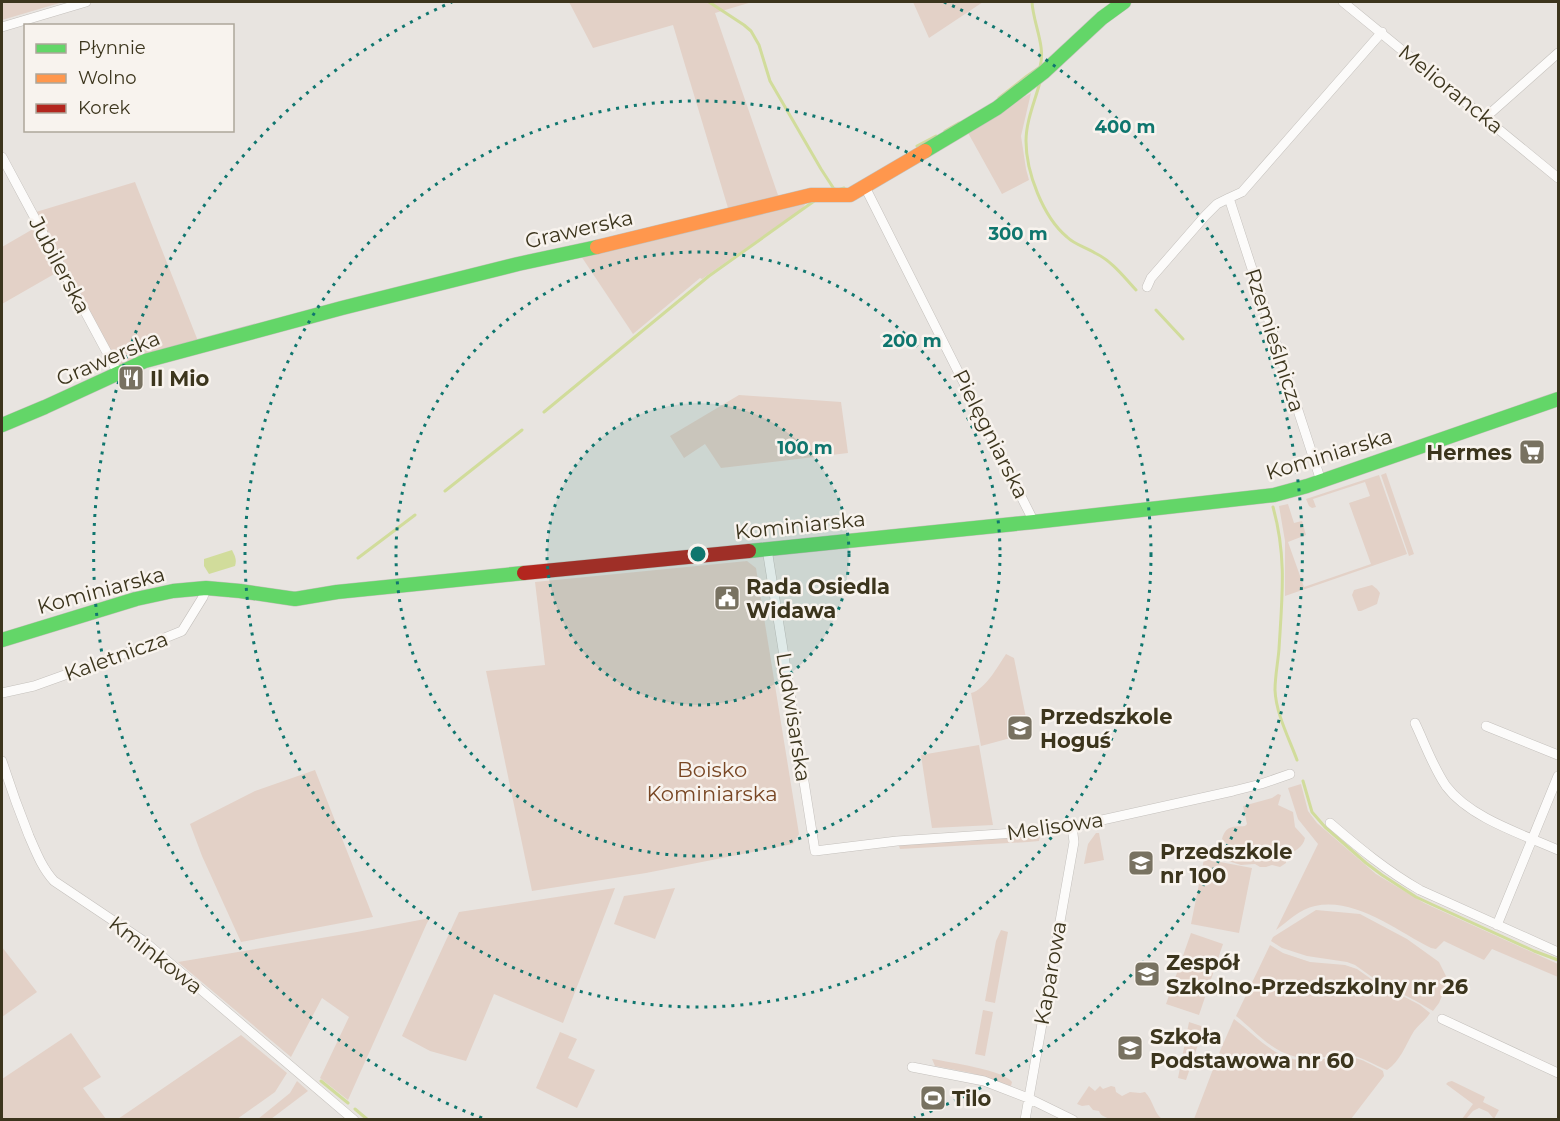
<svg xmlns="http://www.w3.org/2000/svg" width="1560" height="1121" viewBox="0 0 1560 1121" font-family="Montserrat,sans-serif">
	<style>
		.green { fill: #e3d1c7 }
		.water { fill: #d1dc9b }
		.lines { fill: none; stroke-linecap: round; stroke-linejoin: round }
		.stream { stroke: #d1dc9b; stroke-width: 3 }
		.street-casing { stroke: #c4c0bc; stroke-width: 10 }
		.fast-casing { stroke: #c4c0ba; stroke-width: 15 }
		.slow-casing { stroke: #c4c0ba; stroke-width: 15 }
		.jam-casing { stroke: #c4c0ba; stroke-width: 15 }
		.street { stroke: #fcfbfa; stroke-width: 9 }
		.fast { stroke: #63d668; stroke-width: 14 }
		.slow { stroke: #ff974d; stroke-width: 14 }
		.jam { stroke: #b3261e; stroke-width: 14 }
		.ring { fill: none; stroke: #0f766e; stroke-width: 3; stroke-dasharray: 3 6 }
		.labels { text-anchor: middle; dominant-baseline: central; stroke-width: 5; stroke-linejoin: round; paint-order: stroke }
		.street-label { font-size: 21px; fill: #3c351d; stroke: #f8f3ee }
		.poi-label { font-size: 21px; font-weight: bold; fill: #3c351d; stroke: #f8f3ee; text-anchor: start }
		.park-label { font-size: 21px; fill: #784623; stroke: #f8f3ee }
		.centre { fill: #0f766e; stroke: #f8f3ee; stroke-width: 3 }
		.ring-label { font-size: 18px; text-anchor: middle; font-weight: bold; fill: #0f766e; stroke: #f8f3ee; stroke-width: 5; stroke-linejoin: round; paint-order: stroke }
	</style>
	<rect width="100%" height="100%" fill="#e8e4e0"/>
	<path class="green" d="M2,2H63L2,20Z
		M569,2H752L715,13L779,198L728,208L673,25L593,48Z
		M913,2H983L929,38Z
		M1031,93L1021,136L1026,169L1029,180L1002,194L967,131Z
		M135,182L198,341L119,365L36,212Z
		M806,203L803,208L702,279L700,278L633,334L581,256Z
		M33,229L56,273L2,304V247Z
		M739,395L841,402L848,453L721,468L705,444L684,458L670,436Z
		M1386,473L1414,554L1409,556L1381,475Z
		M1379,475L1407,554L1285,596V541L1279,506L1288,504L1294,523L1302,521L1306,535L1288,542L1304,587L1371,564L1349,503L1370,496L1365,482L1313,499L1316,507L1312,508L1309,506L1306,499Z
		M747,561L756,568L799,834L793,844L646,873L532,891L486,671L545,665L535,582Z
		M1372,585L1377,589L1380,593L1377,604L1361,611H1358L1352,595L1354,590Z
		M1006,654L1014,658L1029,733L981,746L971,693C985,690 998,666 1006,654Z
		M979,745L993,825L932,828L921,755Z
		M315,770L373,917L241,942L202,856L190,824L255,791Z
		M1301,784L1308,811L1317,823L1376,874L1424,903L1558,964V977L1492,949L1484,960L1444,941L1436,949L1431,948C1397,931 1355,897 1315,906C1300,909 1288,921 1276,930L1318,844L1298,819L1288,788Z
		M1278,794L1281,795L1278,805L1293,812L1295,827L1305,838C1303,848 1294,851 1286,856V863L1280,867L1272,865L1266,867H1260L1255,864L1241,865L1225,860L1224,855L1228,845L1222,839C1226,825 1233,827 1245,826L1247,824L1243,806L1272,798Z
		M1096,833H1099L1104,860L1084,864L1088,844Z
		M1040,836L1039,841L1028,842L900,849L899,846L901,844Z
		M1204,859L1252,868L1239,933L1191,924Z
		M615,888L563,1023L494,994L466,1061L430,1051L402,1036L459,912Z
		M675,888L655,939L614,924L624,896Z
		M1316,910L1360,914L1407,939L1439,962L1447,978V984L1439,1003L1433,1011L1416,1001L1379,982L1355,965L1347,962L1307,956L1282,948L1271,941L1273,937Z
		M430,918L427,923L348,1100L320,1078L349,1017L322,998L291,1057L178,962L357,932Z
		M1001,930L1008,932L995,1003L985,1001L996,941Z
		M1191,933L1223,944L1199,1015L1166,1004Z
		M1270,945L1283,953L1310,962L1345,965L1357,969L1374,981L1420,1005L1430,1013C1426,1020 1419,1024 1414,1031C1406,1044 1400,1062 1387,1070C1376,1066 1359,1055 1348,1055C1330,1054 1311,1062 1293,1056C1270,1050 1254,1030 1236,1016Z
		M2,947L37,992L2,1017Z
		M983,1010L993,1012L985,1056L975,1054Z
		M1234,1019C1253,1033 1269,1053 1293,1059C1313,1064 1333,1055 1354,1058C1362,1059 1372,1065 1380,1069L1383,1071L1384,1076L1351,1119H1194L1220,1051Z
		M1189,1022L1204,1027L1186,1080L1178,1078Z
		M560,1032L577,1039L568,1058L595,1070L577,1108L536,1088Z
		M71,1033L101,1077L83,1088L106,1119H2V1079Z
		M241,1035L287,1073L275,1092L237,1119H118Z
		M932,1059C948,1062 1004,1070 1012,1082L1011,1086L971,1073L935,1066Z
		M297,1081L308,1091L271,1119H258L290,1093Z
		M1452,1081L1485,1097L1483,1102L1499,1110L1494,1119L1488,1112L1479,1108L1473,1111L1466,1119H1462L1473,1104L1446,1084L1448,1082Z
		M1089,1086L1095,1091L1100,1086L1103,1089L1111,1086L1115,1087L1116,1092L1122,1096L1130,1092L1140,1093L1145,1092C1153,1100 1154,1113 1162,1119L1110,1120C1106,1116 1101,1117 1099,1111L1093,1110L1089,1105L1082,1106L1077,1104Z"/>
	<path class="water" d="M232,550C235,556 237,560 235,566L209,574L204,566V559Z"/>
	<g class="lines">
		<path class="stream" d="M709,2L744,25L751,31L759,45L770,81L821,169L834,189L838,190L844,188
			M1040,82C1035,101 1026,121 1026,141C1026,172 1043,217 1067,237C1075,245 1086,247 1095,253C1112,261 1124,277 1136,290
			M999,98L1027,76L1040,67C1046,46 1033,23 1032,2
			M945,131L959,123
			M917,146L936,136
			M1156,310L1183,339
			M544,412L709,276L817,199
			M445,491L522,430
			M1273,507C1287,557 1282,598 1279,649C1278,662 1275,676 1275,690C1276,714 1289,738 1297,760
			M358,558L415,515
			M1303,781L1312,812L1325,827L1366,863L1382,875L1416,897L1431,904L1534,951L1558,960
			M321,1081L348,1103
			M355,1109L368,1120"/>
		<defs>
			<path id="street" d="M1343,2L1558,178
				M2,27L86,2
				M1486,117L1558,53
				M2,157L118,373
				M865,187L1034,522
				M1147,287L1151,278L1205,216L1217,204L1229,198
				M1321,481L1229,198L1242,192L1382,32
				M767,549L815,851L897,841L1042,831L1084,824L1233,791L1261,784L1290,774
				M2,693L34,686L140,648L182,631L203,597L206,588
				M1415,723C1425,744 1433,767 1446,786C1470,818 1522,834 1558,850
				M1486,726L1558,755
				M2,761C10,786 19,811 29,836C36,852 42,868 54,881L145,942L354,1120
				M1330,823C1359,848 1387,871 1420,890L1558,952
				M1497,925L1558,776
				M1442,1019L1558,1073
				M912,1067L984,1081L1028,1098L1073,1120
				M1025,1120L1074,842L1072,826"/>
			<path id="fast" d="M925,151L997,108L1044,72L1102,18L1124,2
				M2,425L45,407L145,361L342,308L518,264L597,247
				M749,551L1034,522L1274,495L1307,486L1558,399
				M2,640L136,599L173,591L206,588L240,591L295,599L337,592L524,573"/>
			<path id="slow" d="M597,247L811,195H850L925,151"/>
			<path id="jam" d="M524,573L749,551"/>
		</defs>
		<use href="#street" class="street-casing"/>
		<use href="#fast" class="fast-casing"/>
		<use href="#slow" class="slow-casing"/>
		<use href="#jam" class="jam-casing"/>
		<use href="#street" class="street"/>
		<use href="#fast" class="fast"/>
		<use href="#slow" class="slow"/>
		<use href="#jam" class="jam"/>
	</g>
	<circle cx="698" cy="554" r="151" fill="#0f766e" fill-opacity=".12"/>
	<g class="ring">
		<circle cx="698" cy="554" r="151"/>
		<circle cx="698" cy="554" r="302"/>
		<circle cx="698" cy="554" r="453"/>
		<path d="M482 1118A604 604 0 0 1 452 2M944 2A604 604 0 0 1 914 1118"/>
	</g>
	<defs>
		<symbol id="restaurant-square" viewBox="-11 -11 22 22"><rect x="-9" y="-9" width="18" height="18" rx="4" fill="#787261" stroke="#f8f3ee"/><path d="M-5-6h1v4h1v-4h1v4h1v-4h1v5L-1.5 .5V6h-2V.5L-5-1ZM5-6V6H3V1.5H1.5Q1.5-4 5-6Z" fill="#fff"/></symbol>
		<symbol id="supermarket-square" viewBox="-11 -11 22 22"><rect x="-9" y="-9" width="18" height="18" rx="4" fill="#787261" stroke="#f8f3ee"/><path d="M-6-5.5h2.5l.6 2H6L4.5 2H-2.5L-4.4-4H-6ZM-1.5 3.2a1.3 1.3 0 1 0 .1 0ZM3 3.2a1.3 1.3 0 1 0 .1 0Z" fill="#fff"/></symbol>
		<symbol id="civic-square" viewBox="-11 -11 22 22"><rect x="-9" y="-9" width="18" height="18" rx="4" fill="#787261" stroke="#f8f3ee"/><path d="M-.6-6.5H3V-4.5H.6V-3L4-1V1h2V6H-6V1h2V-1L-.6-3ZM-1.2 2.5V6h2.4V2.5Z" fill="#fff"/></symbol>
		<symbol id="school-square" viewBox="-11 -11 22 22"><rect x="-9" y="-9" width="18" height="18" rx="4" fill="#787261" stroke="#f8f3ee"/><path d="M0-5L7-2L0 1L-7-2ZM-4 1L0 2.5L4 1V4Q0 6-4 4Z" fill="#fff"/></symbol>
		<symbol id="stadium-square" viewBox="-11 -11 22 22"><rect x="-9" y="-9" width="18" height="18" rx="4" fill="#787261" stroke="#f8f3ee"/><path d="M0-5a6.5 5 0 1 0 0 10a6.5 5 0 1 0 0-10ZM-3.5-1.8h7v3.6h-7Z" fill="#fff"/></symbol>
	</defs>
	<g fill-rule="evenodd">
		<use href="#restaurant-square" x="116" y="363" width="30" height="30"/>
		<use href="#supermarket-square" x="1517" y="437" width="30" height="30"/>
		<use href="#civic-square" x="712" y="583" width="30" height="30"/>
		<use href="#school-square" x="1005" y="713" width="30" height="30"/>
		<use href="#school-square" x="1126" y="848" width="30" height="30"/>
		<use href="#school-square" x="1132" y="959" width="30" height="30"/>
		<use href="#school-square" x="1115" y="1033" width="30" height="30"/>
		<use href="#stadium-square" x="918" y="1083" width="30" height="30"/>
	</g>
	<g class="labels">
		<g class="street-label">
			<text transform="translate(1451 89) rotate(39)">Meliorancka</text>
			<text transform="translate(579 229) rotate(-13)">Grawerska</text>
			<text transform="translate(60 265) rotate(62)">Jubilerska</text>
			<text transform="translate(1275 340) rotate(72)">Rzemieślnicza</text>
			<text transform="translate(108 358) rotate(-23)">Grawerska</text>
			<text transform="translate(991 434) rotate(63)">Pielęgniarska</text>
			<text transform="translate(1329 454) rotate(-17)">Kominiarska</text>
			<text transform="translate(800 525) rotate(-6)">Kominiarska</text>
			<text transform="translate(101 590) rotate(-15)">Kominiarska</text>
			<text transform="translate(116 656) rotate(-20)">Kaletnicza</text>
			<text transform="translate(794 717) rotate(81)">Ludwisarska</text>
			<text transform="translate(1055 826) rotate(-8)">Melisowa</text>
			<text transform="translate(156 955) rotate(38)">Kminkowa</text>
			<text transform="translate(1050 973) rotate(-80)">Kaparowa</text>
		</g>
		<g class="poi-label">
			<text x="150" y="378">Il Mio</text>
			<text x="1512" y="452" text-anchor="end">Hermes</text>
			<text x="746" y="586">Rada Osiedla<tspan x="746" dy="24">Widawa</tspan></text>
			<text x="1040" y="716">Przedszkole<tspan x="1040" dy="24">Hoguś</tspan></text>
			<text x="1160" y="851">Przedszkole<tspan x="1160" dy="24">nr 100</tspan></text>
			<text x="1166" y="962">Zespół<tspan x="1166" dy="24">Szkolno-Przedszkolny nr 26</tspan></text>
			<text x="1150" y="1036">Szkoła<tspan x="1150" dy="24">Podstawowa nr 60</tspan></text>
			<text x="952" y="1098">Tilo</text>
		</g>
		<g class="park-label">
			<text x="712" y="769">Boisko<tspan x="712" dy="24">Kominiarska</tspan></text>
		</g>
	</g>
	<circle cx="698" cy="554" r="9" class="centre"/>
	<g class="ring-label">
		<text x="1125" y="133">400 m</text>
		<text x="1018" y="240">300 m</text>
		<text x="912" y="347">200 m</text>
		<text x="805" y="454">100 m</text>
	</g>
	<rect width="1560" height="1121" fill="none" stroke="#3c351d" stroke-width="6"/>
	<rect x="24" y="24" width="210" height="108" fill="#f8f3ee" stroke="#ada79a" stroke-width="1.5"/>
	<rect x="36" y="44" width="30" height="9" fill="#63d668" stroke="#ada79a" stroke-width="1.5"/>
	<text x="78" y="54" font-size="18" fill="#3c351d">Płynnie</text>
	<rect x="36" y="74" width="30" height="9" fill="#ff974d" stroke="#ada79a" stroke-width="1.5"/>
	<text x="78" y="84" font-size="18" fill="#3c351d">Wolno</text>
	<rect x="36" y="104" width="30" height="9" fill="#b3261e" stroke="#ada79a" stroke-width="1.5"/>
	<text x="78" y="114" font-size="18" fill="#3c351d">Korek</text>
</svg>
